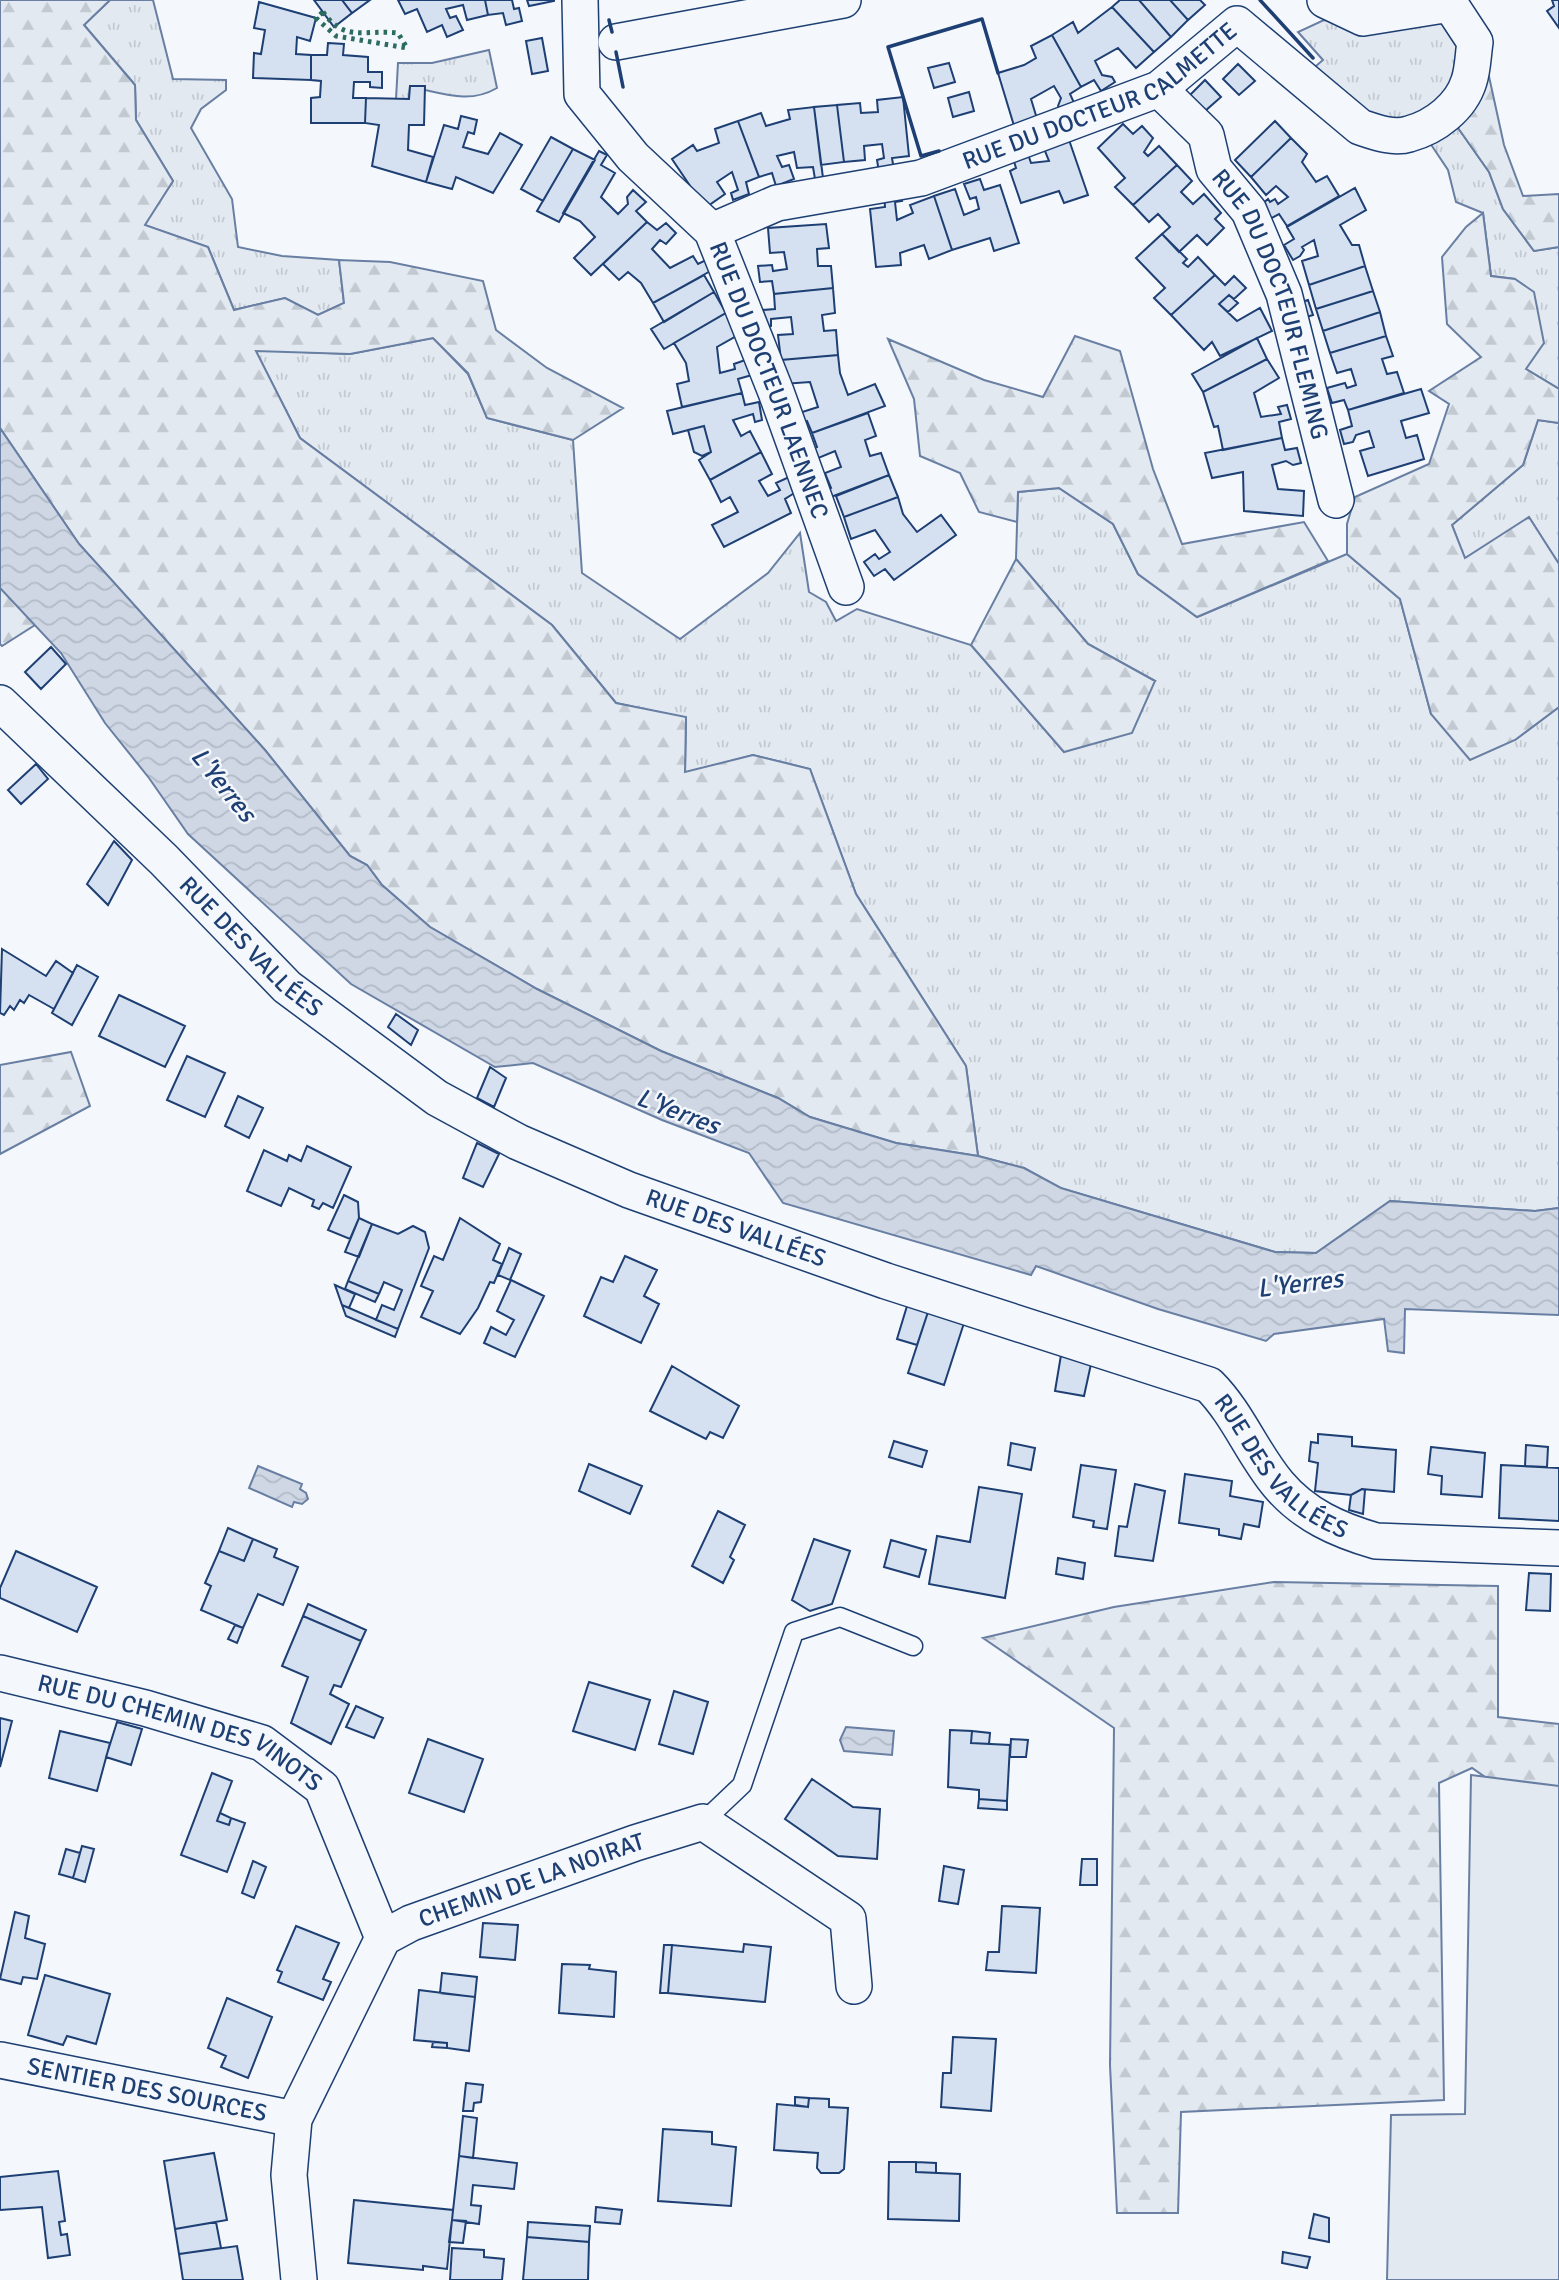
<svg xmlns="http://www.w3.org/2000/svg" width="1559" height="2280" viewBox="0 0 1559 2280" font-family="Signika,sans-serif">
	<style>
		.grass { fill: url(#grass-tufts); stroke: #687fa3; stroke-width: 2 }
		.forest { fill: url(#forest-firs); stroke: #687fa3; stroke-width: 2 }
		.green { fill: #e3e9f0; stroke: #687fa3; stroke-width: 2 }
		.water { fill: url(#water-waves); stroke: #687fa3; stroke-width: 2 }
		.building { fill: #d5e0f0; stroke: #1d3f73; stroke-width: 2 }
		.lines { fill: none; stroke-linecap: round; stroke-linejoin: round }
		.service-casing { stroke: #1d3f73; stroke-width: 21 }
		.minor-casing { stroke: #1d3f73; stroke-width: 38 }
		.service { stroke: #f4f7fb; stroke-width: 18 }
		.minor { stroke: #f4f7fb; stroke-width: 35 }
		.hedge { stroke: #2c6c60; stroke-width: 5; stroke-dasharray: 3.5 5; stroke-linecap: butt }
		.wall { stroke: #1d3f73; stroke-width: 3.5 }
		.labels { text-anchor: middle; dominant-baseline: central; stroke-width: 5; stroke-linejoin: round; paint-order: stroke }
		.street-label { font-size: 24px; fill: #1d3f73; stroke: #f4f7fb }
		.water-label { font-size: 26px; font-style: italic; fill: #1d3f73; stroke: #f4f7fb }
	</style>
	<defs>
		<pattern id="grass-tufts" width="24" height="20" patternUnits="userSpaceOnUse" patternTransform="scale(1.75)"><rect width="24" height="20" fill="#e3e9f0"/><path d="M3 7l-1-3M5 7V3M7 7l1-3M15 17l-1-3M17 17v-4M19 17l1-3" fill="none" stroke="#c2c9d1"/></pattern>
		<pattern id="forest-firs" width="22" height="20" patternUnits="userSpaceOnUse" patternTransform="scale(1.75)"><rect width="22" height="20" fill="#e3e9f0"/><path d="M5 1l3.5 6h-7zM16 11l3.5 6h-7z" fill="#c2c9d1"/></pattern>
		<pattern id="water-waves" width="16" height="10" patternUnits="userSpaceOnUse" patternTransform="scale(1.75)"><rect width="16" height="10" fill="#cfd7e4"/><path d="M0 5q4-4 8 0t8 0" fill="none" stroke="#b1bac7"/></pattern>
	</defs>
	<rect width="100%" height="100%" fill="#f4f7fb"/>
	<path class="grass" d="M110,0H153L173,79L226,80V90L201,109L191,128L232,199L238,247L282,256L339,260L344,303L318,315L285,298L234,310L208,247L144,225L173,181L136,120L135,85L84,25Z
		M1324,20L1437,22L1447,26L1461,47L1445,101L1388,128L1308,73L1323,60L1298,32Z
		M489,50L497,88C473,102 451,96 425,90L424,86H410L409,99H396L398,63H432Z
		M1456,125L1489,172L1503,209L1534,251L1559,247V389L1526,369L1515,279L1491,276L1483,213L1456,202L1448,170L1430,143Z
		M433,338L468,374L487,418L573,440L582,573L680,639L768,573L800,533L809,592L826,602L836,621L857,609L971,645L1064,752L1155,681L1088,644L1016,559L1018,492L1059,488L1113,524L1138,574L1197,617L1347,554L1400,599L1431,714L1515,740L1559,707V1208L1535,1211L1390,1201L1316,1253L1275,1252L1060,1188L1024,1168L978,1156L966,1066L856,894L810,769L753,755L685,773L686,718L616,703L552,625L300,438L255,350L350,354Z
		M1538,420L1559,423V564L1529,518L1465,559L1452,525L1523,465Z"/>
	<path class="forest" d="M0,0H110L84,25L135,85L136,120L173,181L145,225L208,247L234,310L285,298L318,315L344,303L339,260L390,262L483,281L496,330L547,368L623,408L573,440L487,418L468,373L433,338L350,354L256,351L300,438L552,625L616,703L686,717L685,772L753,755L810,769L856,894L966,1066L978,1156L896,1143L810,1117L778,1098L661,1051L537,989L430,927L382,885L367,865L350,856L265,750L79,544L0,428Z
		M1488,72L1504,145L1523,196L1559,194V247L1534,251L1503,209L1489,172L1456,125Z
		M1483,213L1491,276L1515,279L1534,292L1544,343L1526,369L1559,389V423L1538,420L1523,465L1452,525L1465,558L1529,517L1559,564V707L1515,740L1470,760L1431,714L1400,599L1347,554V524L1355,497L1429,464L1449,404L1429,391L1481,357L1447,324L1442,257L1466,227Z
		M1075,336L1120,351L1153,469L1182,544L1304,522L1328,561L1197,617L1138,574L1113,524L1059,488L1018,492L1017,522L979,512L960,473L920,456L914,399L888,339L984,380L1043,397Z
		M1016,559L1088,644L1155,681L1132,733L1064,752L971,645Z
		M0,576L35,625L2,646L0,644Z
		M71,1052L90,1106L0,1154V1065Z
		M1274,1582L1498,1586V1717L1559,1724V2153L1514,1797L1472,1768L1439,1783L1444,2100L1181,2112L1178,2213H1117L1110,2065L1114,1728L983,1638L1114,1607Z"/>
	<path class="green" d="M1471,1775L1559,1786V2280H1387L1391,2115L1465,2114Z"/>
	<path class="water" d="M0,428L79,544L265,750L350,856L367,865L382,885L430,927L537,989L661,1051L778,1098L810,1117L896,1143L978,1156L1024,1168L1061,1188L1275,1252L1316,1253L1390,1201L1535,1211L1559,1208V1315L1405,1309L1404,1353L1388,1351L1384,1319L1274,1334L1266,1341L1158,1309L1036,1266L1031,1275L783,1203L749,1153L662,1120L533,1063L495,1067L351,984L188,834L149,778L105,723L61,653L0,588Z
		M258,1466L302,1484L300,1489L306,1493L308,1499L302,1504L294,1502L292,1507L249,1488Z
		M846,1727L894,1731L892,1755L844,1751L840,1740Z"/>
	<path class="building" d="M314,0H342L352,13L334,27Z
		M342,0H370L352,13Z
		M398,0H485L488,15L467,20L463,5L446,9L450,18L456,16L463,30L447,37L442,25L427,32L417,9L405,14Z
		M485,0H512L514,9L519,8L522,21L506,25L503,13L488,15Z
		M527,0H554V1L529,6Z
		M1120,0H1139L1171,37L1154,52L1112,7Z
		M1139,0H1170L1188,20L1171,37Z
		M1170,0H1200L1205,5L1188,20Z
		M1552,0H1559V28L1547,11L1554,6Z
		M259,2L316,18L310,41L297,37L296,54L311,55V80L253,78L254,53L261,54L265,30L254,28Z
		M1112,7L1154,52L1136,68L1118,48L1095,61L1102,75L1112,77L1115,82L1101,91L1094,80L1081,87L1052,35L1073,22L1078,33Z
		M1052,35L1081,87L1070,94L1075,105L1062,112L1058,106L1061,98L1054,86L1031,99L1038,122L1015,129L998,73L1024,65L1036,58L1031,46Z
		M542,38L548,71L532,74L526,41Z
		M328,43L344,44L343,55L368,57V72H382V88L370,87V82H354L353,98H366L365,123H311V98L320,97L321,81L311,80V55H327Z
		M949,63L955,82L934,88L928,68Z
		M1238,64L1255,81L1239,95L1223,79Z
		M1205,80L1221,97L1205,111L1190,95Z
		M410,86H425L424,125H409L408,150L433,157L426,182L372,166L379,125L365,123L366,98L409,99Z
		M969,92L974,111L953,117L948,98Z
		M903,97L909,156L892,158L894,170L879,172L877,160L884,158L882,144L864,146L865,160L844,162L837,105L860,103L861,113L878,112L877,100Z
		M837,105L844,162L821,165L814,107Z
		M814,107L823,178L815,179L813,167L797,168L794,152L777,156L782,167L789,165L794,179L776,186L772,173L759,177L738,121L761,113L766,126L790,119L788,110Z
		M461,116L477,120L474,134L468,132L463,147L488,154L500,133L522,145L493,193L456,177L452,189L426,182L444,125L458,129Z
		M738,121L759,177L746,182L749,194L733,200L731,193L738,190L732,172L717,182L725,194L705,208L672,159L693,145L697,151L719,143L715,129Z
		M1275,121L1291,138L1251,177L1235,160Z
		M1123,124L1133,134L1142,126L1153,138L1144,152L1148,156L1159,146L1177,165L1133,205L1115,187L1125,178L1098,148Z
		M551,137L573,149L543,201L521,189Z
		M1068,137L1088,195L1064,203L1059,191L1021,203L1010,171L1016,168L1012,155L1027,151L1031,163L1049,161L1043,146Z
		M1291,138L1307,154L1302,162L1316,182L1327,176L1339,196L1287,226L1279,214L1268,220L1261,205L1268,199L1270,202L1275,199L1278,204L1288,197L1276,186L1266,195L1251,177Z
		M573,149L595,160L559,222L537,211Z
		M599,151L607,155L601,165L615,173L601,197L618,214L628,204L627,197L633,190L646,202L636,211L647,222L591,275L574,258L595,237L580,221L563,213Z
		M1177,165L1192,181L1181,192L1193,204L1204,194L1221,213L1215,219L1224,228L1207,245L1197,235L1179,252L1162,234L1170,227L1158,214L1149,222L1133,205Z
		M980,179L984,190L1000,185L1019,243L994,251L990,238L952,250L934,196L955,189L964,215L979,209L976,197L970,199L964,184Z
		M1355,188L1366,210L1340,225L1352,245H1359L1365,266L1309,285L1302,261L1318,256L1314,240L1302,247L1304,250L1300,256L1293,260L1284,245L1294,239L1287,227Z
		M900,191L902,201L895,202L897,220L913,213L910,205L934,196L952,250L929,259L924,245L900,253L901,265L876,267L870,209L885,207L884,194Z
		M647,222L657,230L666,223L676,233L666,244L660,240L652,249L670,268L693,256L698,264L708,259L714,269L653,303L641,283L628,272L619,280L603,264Z
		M826,224L829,248L817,249L818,266H831L833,288L774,294L772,281L760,282L758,266L772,265L773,271L787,269L784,252L770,253L768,228Z
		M1162,234L1187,259L1183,263L1188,267L1198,257L1215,275L1171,315L1154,298L1165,288L1136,258Z
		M1365,266L1373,291L1316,309L1309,285Z
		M704,275L714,292L664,322L653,303Z
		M1215,275L1225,285L1234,276L1246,288L1234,299L1229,295L1219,304L1237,321L1260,308L1272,331L1220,356L1212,342L1204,350L1171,315Z
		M833,288L835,313L822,315L824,331L836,330L838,355L781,360L778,335L793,334L791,317L771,319V326L765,327L763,310L775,309L774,294Z
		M1373,291L1380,312L1323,331L1316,309Z
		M714,292L726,313L664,349L651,329Z
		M1229,295L1238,303L1228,312L1219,304Z
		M1308,300L1313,315L1306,317L1301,302Z
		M1380,312L1386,336L1330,353L1323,331Z
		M726,313L738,335L717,347L720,373L735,369L734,364L748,359L752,375L738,379L742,393L682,407L677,384L689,381L686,363L674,343Z
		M1386,336L1393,356L1382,359L1387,374L1397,372L1404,393L1348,410L1344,400L1332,403L1327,388L1345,383L1347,388L1356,385L1351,369L1337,373L1330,353Z
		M1257,338L1267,359L1203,392L1192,374Z
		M838,355L840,373L848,395L875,384L885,406L812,433L807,421L795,425L799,413L818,407L810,382L783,384L781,360Z
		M1267,359L1279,378L1254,393L1261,417L1281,414L1278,407L1287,405L1291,419L1279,422L1282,438L1223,450L1218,426L1214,427L1203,392Z
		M1421,389L1429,413L1401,421L1406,438L1417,435L1424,459L1368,476L1360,451L1374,447L1369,431L1356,435L1353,442L1344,444L1340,430L1352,426L1348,410Z
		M742,393L745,405L759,402L762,420L755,422L753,414L733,420L741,436L750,431L761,452L710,480L699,460L711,452L704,426L673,434L667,411Z
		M868,413L876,436L865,440L870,456L881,453L889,475L823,500L820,492L831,488L825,473L841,467L835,451L816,459L805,452L817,447L812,433Z
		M704,426L711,452L702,456L694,452L688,430Z
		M1282,438L1285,450L1297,448L1301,463L1293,465L1286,461L1272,465L1278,489L1304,491L1303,516L1244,511L1243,472L1212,478L1205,453Z
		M761,452L772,474L759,481L768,496L780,490L776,483L789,477L796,492L785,499L791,513L724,547L712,525L738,512L730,497L721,502L710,480Z
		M889,475L898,497L844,517L836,496Z
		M898,497L903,514L917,532L941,515L956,535L894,580L885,569L874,576L864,562L875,554L879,559L890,552L875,530L851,539L844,517Z
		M51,647L66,664L41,689L25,672Z
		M36,764L48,779L21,804L8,790Z
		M114,841L132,860L108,905L87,884Z
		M2,949L46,976L56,961L73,973L54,1009L29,995L24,1003L20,1000L14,1010L10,1006L4,1015L0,1013Z
		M77,965L98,977L72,1025L52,1013Z
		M119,995L185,1026L165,1067L99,1036Z
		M396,1014L418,1030L411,1045L388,1027Z
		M187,1056L225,1073L205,1117L167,1100Z
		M490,1067L506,1078L494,1107L477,1098Z
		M238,1096L263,1108L249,1138L225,1126Z
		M477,1143L499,1154L483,1187L463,1178Z
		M307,1146L351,1167L333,1208L323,1203L319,1209L312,1206L314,1200L289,1188L281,1206L247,1191L264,1150L287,1161L289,1155L301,1161Z
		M344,1195L358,1202L359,1218L350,1239L328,1230Z
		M359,1218L372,1224L359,1257L345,1252Z
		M460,1218L500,1244L493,1260L502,1264L494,1283L490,1282L478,1308L460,1334L421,1317L433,1291L421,1286L434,1256L443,1260Z
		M372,1224L398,1234L413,1226L425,1232L429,1248L398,1329L376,1320L382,1305L394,1310L402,1290L384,1282L379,1294L348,1281Z
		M509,1248L521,1254L510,1280L498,1275Z
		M625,1256L657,1270L644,1296L659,1304L641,1343L584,1316L601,1277L613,1282Z
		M511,1280L544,1296L515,1357L484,1343L491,1327L506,1335L514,1320L497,1311Z
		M348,1281L379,1294L375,1302L345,1289Z
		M335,1285L355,1294L349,1308L342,1305Z
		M342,1305L398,1329L395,1337L346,1316Z
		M907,1306L928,1312L917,1345L897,1339Z
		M928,1312L964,1323L944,1385L908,1373Z
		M1061,1355L1091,1364L1084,1396L1055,1391Z
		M672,1366L739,1406L723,1438L710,1432L706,1439L650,1411Z
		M1318,1434L1352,1437V1446L1396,1450L1394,1492L1362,1489L1351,1495L1315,1491L1318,1463L1309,1461L1311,1442L1318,1443Z
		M894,1441L927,1451L922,1467L889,1457Z
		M1011,1443L1035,1448L1031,1470L1008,1465Z
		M1526,1445L1548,1447L1547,1467L1525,1466Z
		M1431,1447L1485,1453L1482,1497L1441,1494L1442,1476L1428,1474Z
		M589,1464L642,1486L630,1514L579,1491Z
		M1081,1465L1116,1470L1107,1529L1093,1527L1094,1521L1073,1517Z
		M1501,1465L1559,1468V1521L1499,1518Z
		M1185,1474L1232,1481L1230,1496L1263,1502L1259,1527L1244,1524L1241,1539L1219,1535V1529L1179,1523Z
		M1135,1484L1165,1491L1153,1561L1115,1556L1119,1526L1127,1527Z
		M979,1487L1022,1494L1005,1598L929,1584L937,1536L970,1542Z
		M1362,1489L1365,1490L1363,1514L1349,1510L1351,1495Z
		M718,1511L745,1525L730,1557L734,1560L723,1583L692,1566Z
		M228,1528L253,1539L244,1561L219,1551Z
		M253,1539L277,1549L274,1557L298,1567L283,1605L258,1594L243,1628L201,1610L211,1586L205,1583L219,1551L244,1561Z
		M814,1539L850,1551L832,1604L810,1611L792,1600Z
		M891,1540L926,1550L919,1577L884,1567Z
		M16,1551L97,1587L77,1632L0,1598V1588Z
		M1058,1558L1085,1563L1083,1579L1056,1574Z
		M1529,1573L1551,1574L1550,1611L1526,1610Z
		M308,1604L366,1630L361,1641L303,1616Z
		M303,1616L361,1641L341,1687L334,1685L330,1694L349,1704L331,1744L291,1723L308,1677L282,1666Z
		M235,1625L243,1628L237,1643L228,1639Z
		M589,1682L650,1700L635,1750L573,1731Z
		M674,1691L708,1702L693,1754L659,1744Z
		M356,1706L383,1718L374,1738L346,1727Z
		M0,1718L12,1721L0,1767Z
		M117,1722L142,1729L131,1765L106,1757Z
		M950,1730L972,1731L971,1743L1010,1745L1007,1801L979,1799V1790L948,1787Z
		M60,1731L110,1743L97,1791L49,1778Z
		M972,1731L990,1733L989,1744L971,1743Z
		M428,1739L483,1759L464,1812L409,1793Z
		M1011,1739L1028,1740L1026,1757H1010Z
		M212,1773L232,1781L217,1821L229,1825L231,1818L245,1823L227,1872L181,1855Z
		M812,1779L853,1807L880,1809L877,1859L838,1856L785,1819Z
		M979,1799L1007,1801V1810L978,1808Z
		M220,1813L231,1818L229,1825L217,1821Z
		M82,1846L94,1849L85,1882L73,1878Z
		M66,1849L80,1853L73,1878L59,1874Z
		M1082,1859H1097V1885H1080Z
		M253,1861L266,1867L254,1898L242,1893Z
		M944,1866L964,1870L958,1904L939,1901Z
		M1002,1906L1040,1908L1036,1973L986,1970L988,1952H999Z
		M15,1912L29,1916L25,1938L45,1944L37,1979L23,1977L21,1984L0,1979Z
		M483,1923L518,1925L515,1960L480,1957Z
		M296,1926L339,1943L323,1979L331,1982L323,2000L278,1982L282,1972L277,1970Z
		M744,1944L771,1947L765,2002L668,1993L672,1945L743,1952Z
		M664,1945H672L668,1993H660Z
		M562,1964L590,1965L589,1969L616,1972L614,2017L559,2013Z
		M442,1973L477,1977L475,1997L440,1993Z
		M45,1975L110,1994L96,2044L67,2036L63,2045L28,2035Z
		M419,1990L475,1997L469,2051L447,2048V2043L414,2040Z
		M227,1998L272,2017L248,2078L221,2067L226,2056L208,2048Z
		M953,2037L996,2039L991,2111L941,2107L943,2073H951Z
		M433,2042L447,2043V2048L432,2047Z
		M466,2083L483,2085L481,2102L474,2103L473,2111H463Z
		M795,2097L809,2098L808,2107L795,2105Z
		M809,2098L829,2099V2107L848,2108L844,2169L839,2173H821L817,2168L818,2153L774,2150L777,2104L808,2107Z
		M463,2116L477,2118L473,2158L459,2156Z
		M663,2129L712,2132V2144L736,2147L731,2206L658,2201Z
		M214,2153L227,2220L175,2229L164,2161Z
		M459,2156L517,2163L514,2189L473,2185L471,2205L481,2206L479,2224L452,2220Z
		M889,2162H916V2172L960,2174L959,2221L888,2219Z
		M916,2162L936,2163V2173L916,2172Z
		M58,2171L65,2221L59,2222L61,2235L67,2234L70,2255L48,2258L42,2207L0,2210V2177Z
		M354,2200L453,2210L447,2269L423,2266V2270L348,2263Z
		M596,2207L622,2210L620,2224L595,2222Z
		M1314,2214L1329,2218V2242L1309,2238Z
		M452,2220L466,2221L463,2243L449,2242Z
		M216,2222L221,2248L179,2254L175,2229Z
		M528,2222L590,2226L589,2242L527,2237Z
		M527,2237L589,2242L588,2280H523Z
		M237,2246L243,2280H183L179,2254Z
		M452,2248L484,2250V2257L504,2259L502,2280H450Z
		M1283,2252L1310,2257L1307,2268L1282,2263Z"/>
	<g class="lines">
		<defs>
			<path id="service" d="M703,1822L742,1785L794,1632L840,1617L913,1646"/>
			<g id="minor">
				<path id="s1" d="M580,0L582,94L633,157L712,231L776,392L846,587"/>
				<path d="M616,42L843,0"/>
				<path id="s2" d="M1159,89L1206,135L1214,169L1249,211L1284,294L1336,500"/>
				<path id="s3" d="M712,231L777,203L921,178L1159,89L1237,24L1360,127C1375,132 1393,139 1409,134C1435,127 1461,107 1469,81C1473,69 1473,55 1475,42L1450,4L1363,18L1325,0"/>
				<path id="s4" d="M0,703L164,860L287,987L437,1098L518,1142L629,1190L886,1281L1209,1385C1238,1414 1252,1453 1278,1484C1304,1515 1338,1530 1376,1541L1559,1548"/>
				<path id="s5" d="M0,1673L145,1708L262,1743L322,1788L383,1938"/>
				<path id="s6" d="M0,2060L294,2119"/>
				<path id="s7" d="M299,2280L289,2175L294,2119L383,1938L411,1923L635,1843L703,1822L848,1919L854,1986"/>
			</g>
		</defs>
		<use href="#service" class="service-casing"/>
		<use href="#minor" class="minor-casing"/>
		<use href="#service" class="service"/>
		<use href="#minor" class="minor"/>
		<path class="hedge" d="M323,12C345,43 365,29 398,33L407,48L336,36L316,18Z"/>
		<path class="wall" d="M1260,0L1313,58
			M609,20L612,32
			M616,52L623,87
			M939,151L921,156L888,47L982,19L998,73"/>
	</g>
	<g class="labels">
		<g class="street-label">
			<text stroke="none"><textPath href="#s3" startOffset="415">RUE DU DOCTEUR CALMETTE</textPath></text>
			<text stroke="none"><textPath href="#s2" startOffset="250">RUE DU DOCTEUR FLEMING</textPath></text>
			<text stroke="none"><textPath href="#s1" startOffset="443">RUE DU DOCTEUR LAENNEC</textPath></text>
			<text stroke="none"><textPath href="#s4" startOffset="350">RUE DES VALLÉES</textPath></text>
			<text stroke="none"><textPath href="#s4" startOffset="917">RUE DES VALLÉES</textPath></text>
			<text stroke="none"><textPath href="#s4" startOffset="1526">RUE DES VALLÉES</textPath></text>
			<text stroke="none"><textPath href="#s5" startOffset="191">RUE DU CHEMIN DES VINOTS</textPath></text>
			<text stroke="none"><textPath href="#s7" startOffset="523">CHEMIN DE LA NOIRAT</textPath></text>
			<text stroke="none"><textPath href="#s6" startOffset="150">SENTIER DES SOURCES</textPath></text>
		</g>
		<g class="water-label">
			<text transform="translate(223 785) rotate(51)">L'Yerres</text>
			<text transform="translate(678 1112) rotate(21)">L'Yerres</text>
			<text transform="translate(1300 1284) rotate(-7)">L'Yerres</text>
		</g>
	</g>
</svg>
